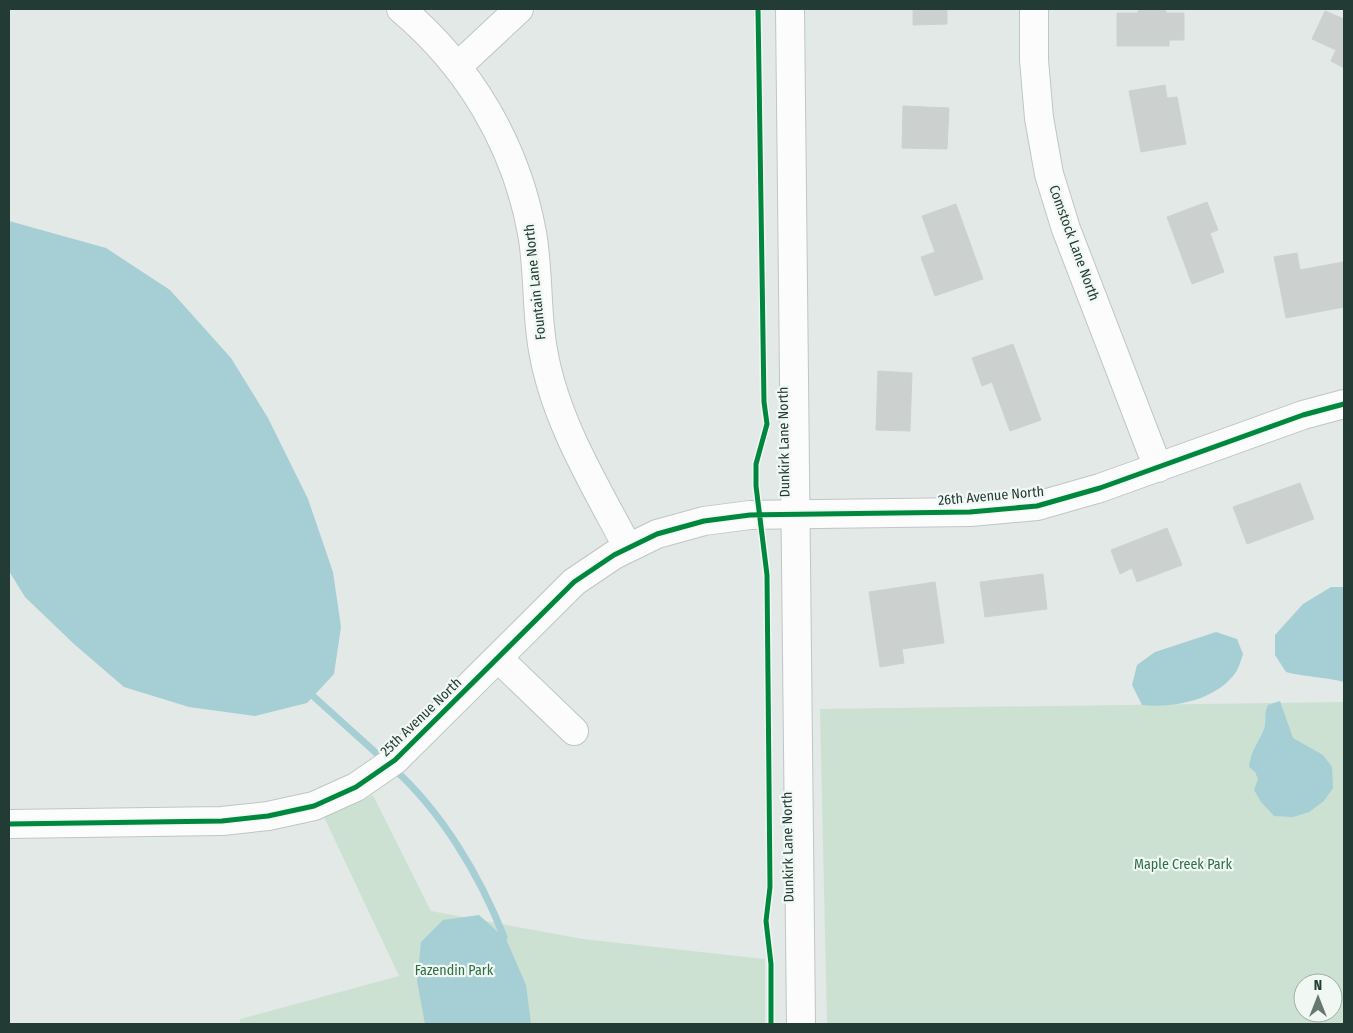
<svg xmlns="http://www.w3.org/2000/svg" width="1353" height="1033" viewBox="0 0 1353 1033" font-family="'Fira Sans Condensed',sans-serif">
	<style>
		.green { fill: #cde1d3; fill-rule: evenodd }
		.water { fill: #a5ced5 }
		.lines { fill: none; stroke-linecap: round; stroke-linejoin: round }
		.stream { stroke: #a5ced5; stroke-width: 7 }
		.building { fill: #ccd1cf; stroke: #ccd2cf }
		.street-casing { stroke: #c0c6c3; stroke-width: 30 }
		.secondary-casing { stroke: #bfc6c3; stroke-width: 30 }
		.street { stroke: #fbfcfb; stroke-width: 28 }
		.secondary { stroke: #fbfcfb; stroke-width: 28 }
		.cycleway-casing { stroke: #f1f8f4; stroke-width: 8 }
		.cycleway { stroke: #00873e; stroke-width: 5 }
		.labels { text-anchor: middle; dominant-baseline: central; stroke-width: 4.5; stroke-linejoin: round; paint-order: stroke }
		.street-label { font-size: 14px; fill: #223b34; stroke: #f1f8f4 }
		.park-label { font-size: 14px; fill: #2e6f48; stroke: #f1f8f4 }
	</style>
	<rect width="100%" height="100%" fill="#e3e9e6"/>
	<path class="green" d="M1344,702V1024H827L820,709ZM1303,983H1333V1013H1303Z
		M373,795L431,911L583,939L765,959V1024H240V1019L399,976L324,817Z"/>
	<path class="water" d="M9,221L106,248L170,290L231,358L268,418L308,499L333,572L341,627L334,674L307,703L255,716L189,707L124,687L74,644L25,597L9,571Z
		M1331,587H1344V682C1325,677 1305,677 1286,672L1275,655V635L1303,604Z
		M1216,632L1237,639L1243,654C1241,660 1239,667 1236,672C1216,701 1173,708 1142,705L1132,685L1137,665L1155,652Z
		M1280,701L1293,738L1323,755L1332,767L1333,788L1324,801L1309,812L1293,817L1274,816L1261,802L1254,790L1258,779L1255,772L1249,767C1251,748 1263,737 1265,725C1266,718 1264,713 1268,705Z
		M479,915L506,939L526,985L531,1024H425L417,981L421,942L443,920Z"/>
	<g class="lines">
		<path class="stream" d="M313,696L385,761
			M393,768C442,812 480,876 504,937"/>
	</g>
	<path class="building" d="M913,9H947V24L913,25Z
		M1138,9H1166V13H1184V40H1169V46H1117V13H1138Z
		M1325,11L1344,19V68L1331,61L1336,50L1312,39Z
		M1165,85L1167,98L1177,97L1186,144L1141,152L1129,91Z
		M903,106L949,108L947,149L902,148Z
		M1207,202L1218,230L1210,233L1224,272L1192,284L1167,217Z
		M956,204L983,279L935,296L921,257L935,252L922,216Z
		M1297,253L1300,270L1343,262L1344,307L1286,318L1274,257Z
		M1013,344L1041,420L1010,431L992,382L982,386L972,358Z
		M878,371L912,373L910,431L876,430Z
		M1300,483L1314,519L1247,544L1233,507Z
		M1167,528L1182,565L1137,582L1132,568L1120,574L1111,550Z
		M1043,574L1047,609L985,617L980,582Z
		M935,582L944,643L902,649L904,663L880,667L869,592Z"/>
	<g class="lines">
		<defs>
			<path id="street" d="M401,9C469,66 516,145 532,233C539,272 536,312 543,350C555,421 595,485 628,548
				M1034,9V60L1039,118L1049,174L1066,229L1158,468
				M458,66L519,9
				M498,658L574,731
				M9,824L222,821L268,816L314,806L356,787L395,760L574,582L614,555L657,534L704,521L750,515L970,512L1037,506L1100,488L1303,415L1344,404"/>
			<path id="secondary" d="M790,9L801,1024"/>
		</defs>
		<use href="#street" class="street-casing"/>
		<use href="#secondary" class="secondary-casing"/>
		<use href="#street" class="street"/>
		<use href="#secondary" class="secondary"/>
		<defs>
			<path id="cycleway" d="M758,9L764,402L767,424L756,464V486L767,575L770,887L766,921L771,964V1024
				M9,824L222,821L268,816L314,806L356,787L395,760L574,582L614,555L657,534L704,521L750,515L970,512L1037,506L1100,488L1303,415L1344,404"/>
		</defs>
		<use href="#cycleway" class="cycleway-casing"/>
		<use href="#cycleway" class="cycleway"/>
	</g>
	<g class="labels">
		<g class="street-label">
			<text transform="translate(1074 243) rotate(70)">Comstock Lane North</text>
			<text transform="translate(535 282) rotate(-96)">Fountain Lane North</text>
			<text transform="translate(784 442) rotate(-91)">Dunkirk Lane North</text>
			<text transform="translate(991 496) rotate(-5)">26th Avenue North</text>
			<text transform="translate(421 717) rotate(-44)">25th Avenue North</text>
			<text transform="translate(788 847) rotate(-91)">Dunkirk Lane North</text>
		</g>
		<g class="park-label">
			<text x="1183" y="864">Maple Creek Park</text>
			<text x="454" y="970">Fazendin Park</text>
		</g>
	</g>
	<rect width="1353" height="1033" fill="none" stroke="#223b34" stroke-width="20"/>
	<g transform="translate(1318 998)"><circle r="24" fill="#f1f8f4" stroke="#9eaca7"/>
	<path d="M0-4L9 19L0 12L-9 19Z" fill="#667872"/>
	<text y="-8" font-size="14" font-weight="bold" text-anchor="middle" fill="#223b34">N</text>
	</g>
</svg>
